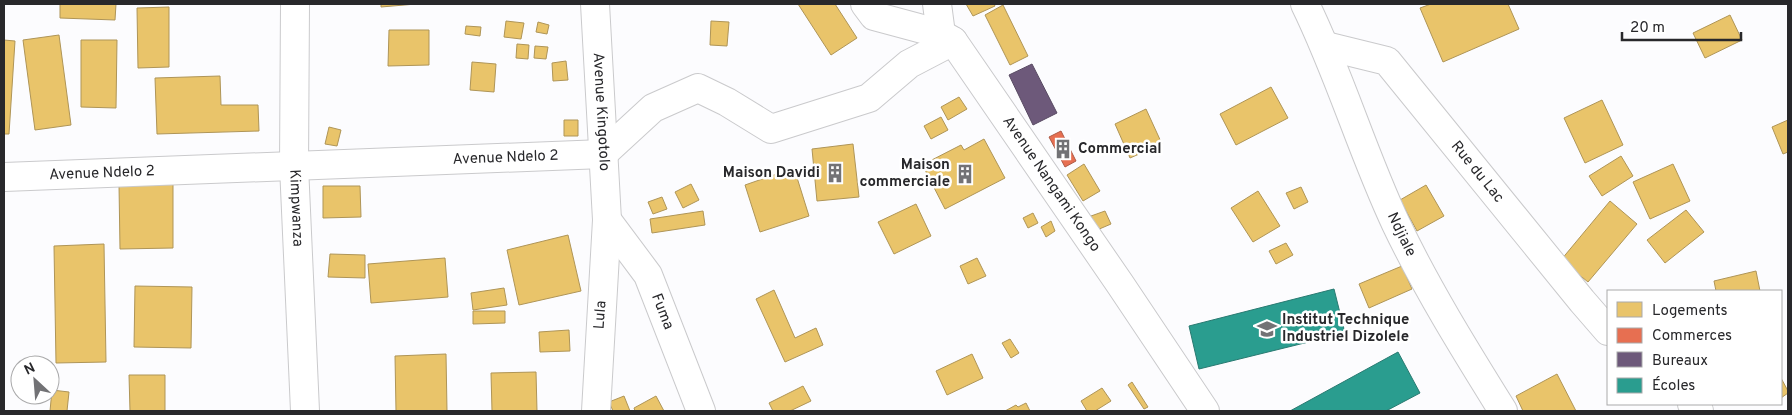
<svg xmlns="http://www.w3.org/2000/svg" width="1792" height="415" viewBox="0 0 1792 415" font-family="Overpass,sans-serif">
	<style>
		.homes { fill: #e9c46a; stroke: #af9557 }
		.shops { fill: #e76f51; stroke: #ae5a46 }
		.offices { fill: #6d597a; stroke: #584a62 }
		.schools { fill: #2a9d8f; stroke: #297a71 }
		.lines { fill: none; stroke-linecap: round; stroke-linejoin: round }
		.minor-casing { stroke: #cacacc; stroke-width: 30 }
		.minor { stroke: #fff; stroke-width: 28 }
		.labels { text-anchor: middle; dominant-baseline: central; stroke-width: 5; stroke-linejoin: round; paint-order: stroke }
		.street-label { font-size: 15px; fill: #28282b; stroke: #fff }
		.poi-label { font-size: 15px; font-weight: bold; fill: #28282b; stroke: #fff; text-anchor: start }
	</style>
	<rect width="100%" height="100%" fill="#fcfcfe"/>
	<path class="homes" d="M60,4H116L115,20L60,18Z
		M381,4H416L381,7Z
		M798,4H835L857,38L831,55Z
		M966,4H994L995,6L973,16Z
		M1431,4H1508L1519,29L1443,62L1420,8Z
		M1003,5L1028,56L1010,65L985,15Z
		M169,7V67L138,68L137,8Z
		M1730,15L1742,40L1705,58L1693,33Z
		M506,21L524,23L521,39L504,37Z
		M711,21L729,22L727,46L710,45Z
		M538,22L549,25L547,34L536,32Z
		M466,26L481,27L480,36L465,34Z
		M389,30H429V65L388,66Z
		M59,35L71,125L35,130L23,40Z
		M4,40L15,41L9,134H4Z
		M81,40H117L116,108L81,107Z
		M517,44L529,45L528,59L516,58Z
		M535,46L548,47L546,59L534,58Z
		M566,61L568,80L553,81L552,63Z
		M472,62L496,64L494,92L470,90Z
		M220,76L221,105H258L259,131L157,134L155,78Z
		M1271,87L1288,118L1236,145L1220,114Z
		M959,97L967,109L948,120L941,107Z
		M1602,100L1623,145L1585,163L1564,118Z
		M1146,109L1162,144L1130,158L1115,124Z
		M941,117L948,130L931,139L924,126Z
		M564,120H578V136H564Z
		M1788,120V152L1783,154L1772,127Z
		M329,127L341,130L337,146L325,144Z
		M984,139L1005,178L945,209L925,170L928,169L924,164L961,145L964,150Z
		M853,144L859,197L817,201L812,149Z
		M1621,156L1633,176L1602,196L1589,176Z
		M1084,164L1100,191L1083,201L1067,175Z
		M1673,164L1690,201L1650,219L1633,182Z
		M794,168L809,216L760,232L745,185Z
		M173,184V248L120,249L119,185Z
		M691,184L699,200L683,208L675,192Z
		M1426,185L1444,216L1417,231L1400,200Z
		M323,186H360L361,217L323,218Z
		M1301,187L1308,202L1294,209L1286,193Z
		M1258,191L1280,226L1253,242L1231,208Z
		M662,197L667,209L653,214L648,202Z
		M1610,201L1637,224L1588,282L1561,260Z
		M916,204L931,236L894,254L878,222Z
		M1686,210L1704,232L1665,263L1647,240Z
		M703,211L705,225L652,233L650,219Z
		M1105,211L1111,224L1097,230L1091,216Z
		M1033,213L1038,223L1028,228L1023,218Z
		M1051,221L1055,231L1046,237L1041,227Z
		M568,235L581,291L519,305L507,250Z
		M1286,243L1293,255L1276,264L1269,251Z
		M104,244L106,362L56,363L54,246Z
		M330,254L365,255V278L328,277Z
		M445,258L448,297L371,303L368,264Z
		M977,258L986,276L968,284L960,266Z
		M1402,266L1412,289L1369,308L1359,284Z
		M1756,271L1760,291H1716L1714,281Z
		M135,286L192,287L191,348L134,347Z
		M504,288L507,305L473,310L471,293Z
		M774,290L795,338L816,328L823,345L785,362L756,299Z
		M473,311H505V323L473,324Z
		M569,330L570,351L540,352L539,332Z
		M1010,339L1019,353L1011,358L1002,343Z
		M446,354L447,411H396L395,356Z
		M972,354L983,378L947,395L936,371Z
		M536,372L537,411H492L491,373Z
		M1557,374L1576,411H1523L1516,396Z
		M129,375H165V411H130Z
		M1781,378L1788,391V393L1781,398Z
		M1132,382L1148,407L1144,409L1128,385Z
		M803,386L811,401L790,411H773L769,403Z
		M1102,388L1111,401L1095,411H1087L1081,401Z
		M52,390L69,392L67,411H50Z
		M624,396L630,411H613L609,402Z
		M656,396L664,411H635L634,408Z
		M1026,403L1030,411H1005L1016,405L1018,407Z"/>
	<path class="shops" d="M1061,131L1076,161L1065,167L1049,137Z"/>
	<path class="offices" d="M1032,64L1057,113L1033,125L1009,75Z"/>
	<path class="schools" d="M1334,289L1345,333L1199,369L1189,326Z
		M1398,352L1420,393L1386,411H1290Z"/>
	<g class="lines">
		<defs>
			<g id="minor">
				<path id="s1" d="M295,4L294,166L305,411"/>
				<path id="s2" d="M595,4L607,220L596,411"/>
				<path id="s3" d="M865,4L874,16L941,34L953,41L1120,284L1205,411"/>
				<path d="M937,4L941,34"/>
				<path id="s4" d="M1305,4C1340,75 1362,152 1396,224C1427,289 1465,350 1503,411"/>
				<path id="s5" d="M1326,46L1387,61L1582,301L1608,331"/>
				<path id="s6" d="M4,177L603,154L653,108L698,88L727,102L771,129L869,98L909,64L953,41"/>
				<path id="s7" d="M607,220L648,275L701,411"/>
				<path d="M1692,404L1699,411"/>
			</g>
		</defs>
		<use href="#minor" class="minor-casing"/>
		<use href="#minor" class="minor"/>
	</g>
	<defs>
		<symbol id="building-bare" viewBox="-9 -9 18 18"><path d="M-4-6H4V6H1V3H-1V6H-4ZM-2.5-4.3h1.7v1.8h-1.7ZM.8-4.3h1.7v1.8H.8ZM-2.5-1h1.7V.8h-1.7ZM.8-1h1.7V.8H.8Z" fill="#727275" stroke="#fff" stroke-width="2.5" paint-order="stroke"/></symbol>
		<symbol id="school-bare" viewBox="-9 -9 18 18"><path d="M0-5L7-2L0 1L-7-2ZM-4 1L0 2.5L4 1V4Q0 6-4 4Z" fill="#727275" stroke="#fff" stroke-width="2.5" paint-order="stroke"/></symbol>
	</defs>
	<g fill-rule="evenodd">
		<use href="#building-bare" x="1049" y="135" width="28" height="28"/>
		<use href="#building-bare" x="821" y="159" width="28" height="28"/>
		<use href="#building-bare" x="951" y="160" width="28" height="28"/>
		<use href="#school-bare" x="1253" y="315" width="28" height="28"/>
	</g>
	<g class="labels">
		<g class="street-label">
			<text stroke="none"><textPath href="#s2" startOffset="108">Avenue Kingotolo</textPath></text>
			<text stroke="none"><textPath href="#s6" startOffset="502">Avenue Ndelo 2</textPath></text>
			<text stroke="none"><textPath href="#s5" startOffset="206">Rue du Lac</textPath></text>
			<text stroke="none"><textPath href="#s6" startOffset="98">Avenue Ndelo 2</textPath></text>
			<text stroke="none"><textPath href="#s3" startOffset="272">Avenue Nangami Kongo</textPath></text>
			<text stroke="none"><textPath href="#s1" startOffset="204">Kimpwanza</textPath></text>
			<text stroke="none"><textPath href="#s4" startOffset="250">Ndjiale</textPath></text>
			<text stroke="none"><textPath href="#s7" startOffset="108">Fuma</textPath></text>
			<text transform="translate(601 315) rotate(-86)">Lula</text>
		</g>
		<g class="poi-label">
			<text x="1078" y="149">Commercial</text>
			<text x="950" y="165" text-anchor="end">Maison<tspan x="950" dy="17">commerciale</tspan></text>
			<text x="820" y="173" text-anchor="end">Maison Davidi</text>
			<text x="1282" y="320">Institut Technique<tspan x="1282" dy="17">Industriel Dizolele</tspan></text>
		</g>
	</g>
	<rect width="1792" height="415" fill="none" stroke="#28282b" stroke-width="10"/>
	<rect x="1607" y="290" width="175" height="115" fill="#ffffff" stroke="#a9a9aa"/>
	<rect x="1617" y="302" width="25" height="15" fill="#e9c46a" stroke="#a9a9aa"/>
	<text x="1652" y="315" font-size="15" fill="#28282b">Logements</text>
	<rect x="1617" y="328" width="25" height="15" fill="#e76f51" stroke="#a9a9aa"/>
	<text x="1652" y="340" font-size="15" fill="#28282b">Commerces</text>
	<rect x="1617" y="352" width="25" height="15" fill="#6d597a" stroke="#a9a9aa"/>
	<text x="1652" y="365" font-size="15" fill="#28282b">Bureaux</text>
	<rect x="1617" y="378" width="25" height="15" fill="#2a9d8f" stroke="#a9a9aa"/>
	<text x="1652" y="390" font-size="15" fill="#28282b">Écoles</text>
	<g transform="translate(35 380) rotate(334)"><circle r="24" fill="#ffffff" stroke="#a9a9aa"/>
	<path d="M0-4L9 19L0 12L-9 19Z" fill="#727275"/>
	<text y="-8" font-size="14" font-weight="bold" text-anchor="middle" fill="#28282b">N</text>
	</g>
	<path d="M1622 32v8h119v-8" fill="none" stroke="#28282b" stroke-width="2.5"/>
	<text x="1630" y="32" font-size="15" fill="#28282b" stroke="#ffffff" stroke-width="4" paint-order="stroke">20 m</text>
</svg>
